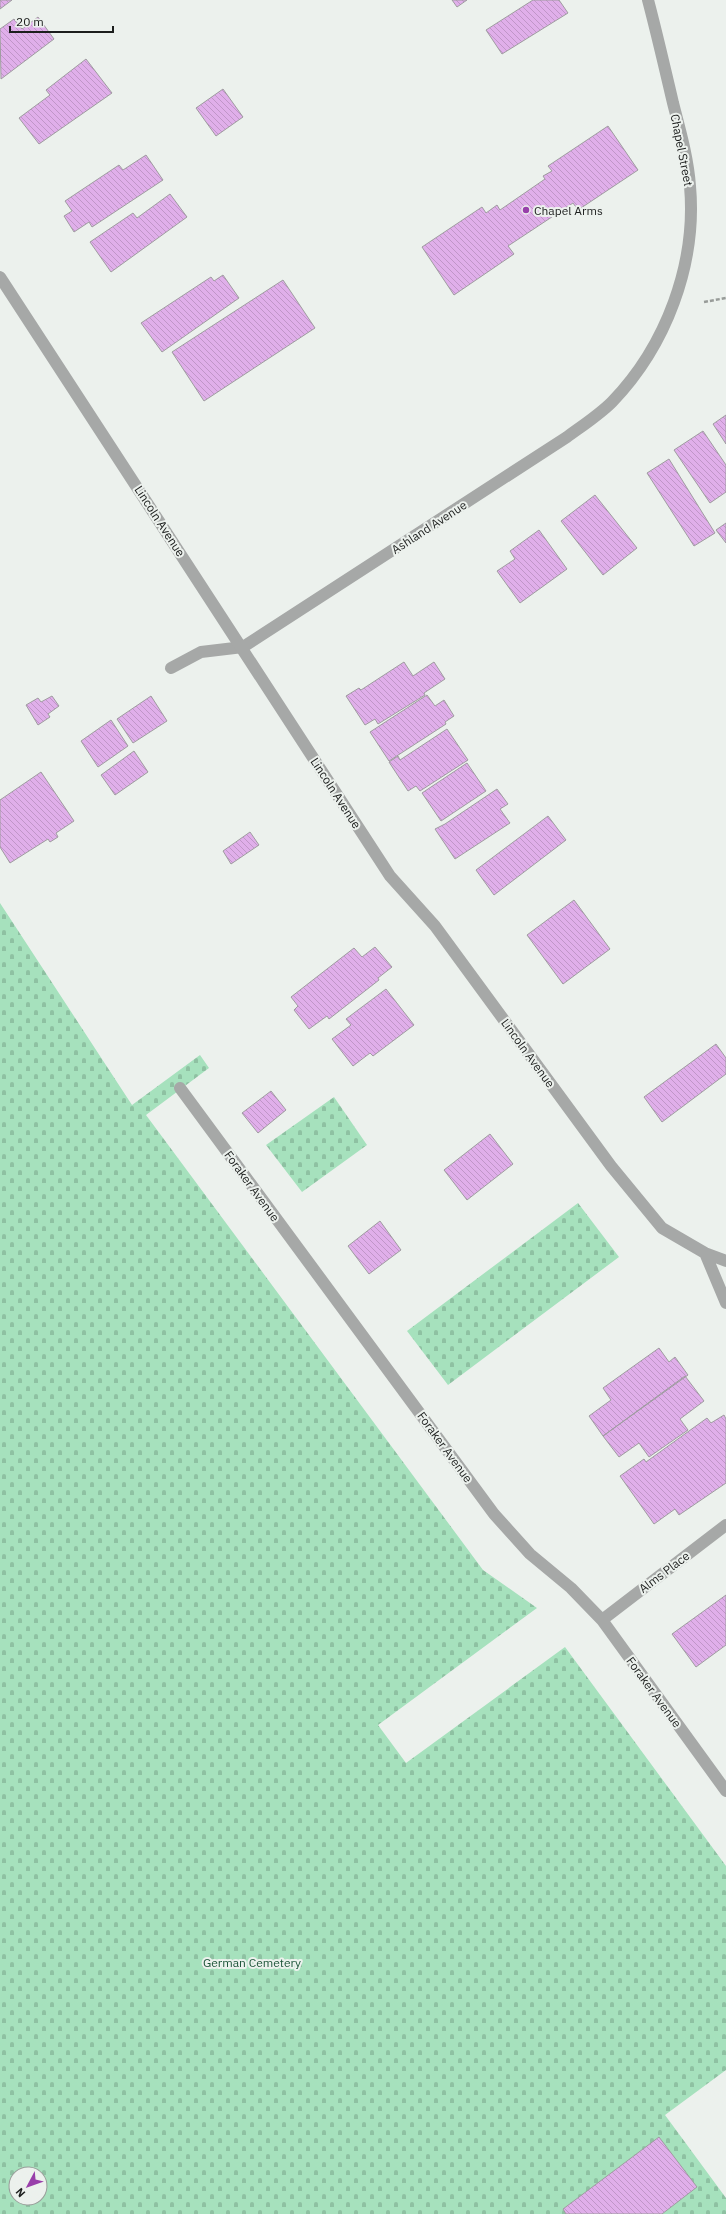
<svg xmlns="http://www.w3.org/2000/svg" width="726" height="2214" viewBox="0 0 726 2214" font-family="'IBM Plex Sans',sans-serif">
	<style>
		.cemetery { fill: url(#cemetery-stones); fill-rule: evenodd }
		.building { fill: url(#building-back-hatch); stroke: #9f9ca0 }
		.lines { fill: none; stroke-linecap: round; stroke-linejoin: round }
		.path { stroke: #989c99; stroke-width: 2.5; stroke-dasharray: 4 2; stroke-linecap: butt }
		.service { stroke: #a6a8a7; stroke-width: 12 }
		.minor { stroke: #a6a8a7; stroke-width: 12 }
		.poi-dot { fill: #983faa; stroke: #ecf1ed; stroke-width: 1.5 }
		.labels { text-anchor: middle; dominant-baseline: central; stroke-width: 4; stroke-linejoin: round; paint-order: stroke }
		.street-label { font-size: 12px; fill: #1c1e1d; stroke: #ecf1ed }
		.poi-label { font-size: 12px; fill: #1c1e1d; stroke: #ecf1ed; text-anchor: start }
		.park-label { font-size: 12px; fill: #1b5337; stroke: #ecf1ed }
	</style>
	<defs>
		<pattern id="cemetery-stones" width="16" height="16" patternUnits="userSpaceOnUse"><rect width="16" height="16" fill="#a6e1bd"/><path d="M2 7V4a2 2 0 0 1 4 0v3zM10 15v-3a2 2 0 0 1 4 0v3z" fill="#8ec1a2"/></pattern>
		<pattern id="building-back-hatch" width="6" height="6" patternUnits="userSpaceOnUse"><rect width="6" height="6" fill="#e0afea"/><path d="M-1 5l2 2M0 0l6 6M5-1l2 2" fill="none" stroke="#c096c8"/></pattern>
	</defs>
	<rect width="100%" height="100%" fill="#ecf1ed"/>
	<path class="cemetery" d="M0,903L132,1105L200,1055L209,1068L146,1115L483,1570L537,1608L378,1725L406,1763L565,1647L726,1866V2070L665,2115L726,2198V2214H0ZM16,2174H40V2198H16Z
		M334,1097L367,1145L302,1192L266,1145Z
		M578,1203L619,1257L448,1385L407,1331Z"/>
	<path class="building" d="M0,0H12L0,9Z
		M452,0H467L457,7Z
		M533,0H559L568,13L502,54L486,30Z
		M38,17L54,39L1,79L0,29L14,19L22,29Z
		M86,59L112,93L39,144L19,118L50,95L46,90Z
		M223,89L243,117L216,136L196,108Z
		M608,126L638,170L578,210L573,203L508,246L514,254L454,295L422,247L482,207L486,213L497,205L500,210L545,179L543,176L552,171L548,166Z
		M146,155L163,180L92,227L89,222L74,232L64,216L72,211L65,201L119,165L123,170Z
		M170,194L187,217L111,272L90,242L133,213L137,218Z
		M223,275L239,298L162,352L141,323L211,277L214,281Z
		M283,280L315,328L204,401L172,352Z
		M726,415V444L713,424Z
		M703,431L726,465V492L710,503L674,450Z
		M669,459L715,533L694,546L647,473Z
		M595,495L637,548L603,575L561,521Z
		M726,523V543L716,530Z
		M539,530L567,569L520,603L497,571L515,559L510,551Z
		M404,662L413,676L434,662L445,679L424,693L425,695L378,724L375,719L365,725L346,696L359,688L361,690Z
		M427,695L435,706L444,700L454,716L445,722L446,724L389,761L370,732Z
		M52,696L59,706L48,714L50,717L38,725L26,705L38,698L41,702Z
		M151,696L167,721L133,743L117,719Z
		M111,720L128,746L98,767L81,741Z
		M447,729L468,760L420,791L416,786L408,791L389,762L398,756L400,760Z
		M134,751L148,772L115,795L101,775Z
		M467,763L486,791L441,821L422,793Z
		M41,772L74,821L56,833L58,837L50,842L48,839L10,863L0,847V800Z
		M497,789L508,804L500,809L510,823L455,859L435,829L445,824Z
		M548,816L566,840L494,895L476,870Z
		M250,832L259,845L231,864L223,851Z
		M574,900L610,949L563,984L527,935Z
		M375,947L392,967L378,978L379,980L329,1019L327,1016L309,1029L294,1010L298,1006L291,997L354,948L362,957Z
		M386,989L414,1025L373,1056L370,1053L353,1066L332,1039L351,1025L346,1019Z
		M716,1044L726,1058V1074L662,1122L644,1097Z
		M271,1091L286,1110L258,1133L242,1113Z
		M490,1134L513,1164L467,1200L444,1170Z
		M380,1221L401,1250L369,1274L348,1246Z
		M659,1348L669,1362L675,1357L688,1375L603,1436L589,1416L611,1400L603,1388Z
		M685,1376L704,1401L680,1419L688,1430L649,1457L639,1443L619,1457L603,1436Z
		M724,1415L726,1419V1483L679,1515L675,1509L654,1524L620,1476L644,1459L646,1462L707,1418L711,1423Z
		M726,1595V1645L696,1667L672,1634Z
		M659,2137L697,2187L662,2214H566L563,2209Z"/>
	<g class="lines">
		<path class="path" d="M704,302L726,298"/>
		<path class="service" d="M171,668L201,652L243,647"/>
		<path class="minor" d="M0,277L390,876L435,926L611,1166L662,1228L705,1253L726,1261
			M243,647L567,437C582,426 599,415 612,402C666,346 697,264 690,186C688,158 680,130 673,103C665,69 657,34 648,0
			M180,1088L494,1514L530,1554L571,1588L602,1620L726,1791
			M705,1253L726,1303
			M602,1620L726,1525"/>
	</g>
	<circle class="poi-dot" cx="526" cy="210" r="4"/>
	<g class="labels">
		<g class="street-label">
			<text transform="translate(682 150) rotate(79)">Chapel Street</text>
			<text transform="translate(160 521) rotate(57)">Lincoln Avenue</text>
			<text transform="translate(429 527) rotate(-33)">Ashland Avenue</text>
			<text transform="translate(336 793) rotate(57)">Lincoln Avenue</text>
			<text transform="translate(528 1053) rotate(54)">Lincoln Avenue</text>
			<text transform="translate(252 1186) rotate(54)">Foraker Avenue</text>
			<text transform="translate(445 1447) rotate(54)">Foraker Avenue</text>
			<text transform="translate(664 1572) rotate(-37)">Alms Place</text>
			<text transform="translate(654 1692) rotate(54)">Foraker Avenue</text>
		</g>
		<g class="poi-label">
			<text x="534" y="210">Chapel Arms</text>
		</g>
		<g class="park-label">
			<text x="252" y="1962">German Cemetery</text>
		</g>
	</g>
	<g transform="translate(28 2186) rotate(229)"><circle r="19" fill="#ecf1ed" stroke="#999d9a"/>
	<path d="M0-3L7 15L0 10L-7 15Z" fill="#983faa"/>
	<text y="-6" font-size="11" font-weight="bold" text-anchor="middle" fill="#1c1e1d">N</text>
	</g>
	<path d="M10 26v6h103v-6" fill="none" stroke="#1c1e1d" stroke-width="2"/>
	<text x="16" y="26" font-size="12" fill="#1c1e1d" stroke="#ecf1ed" stroke-width="3" paint-order="stroke">20 m</text>
</svg>
